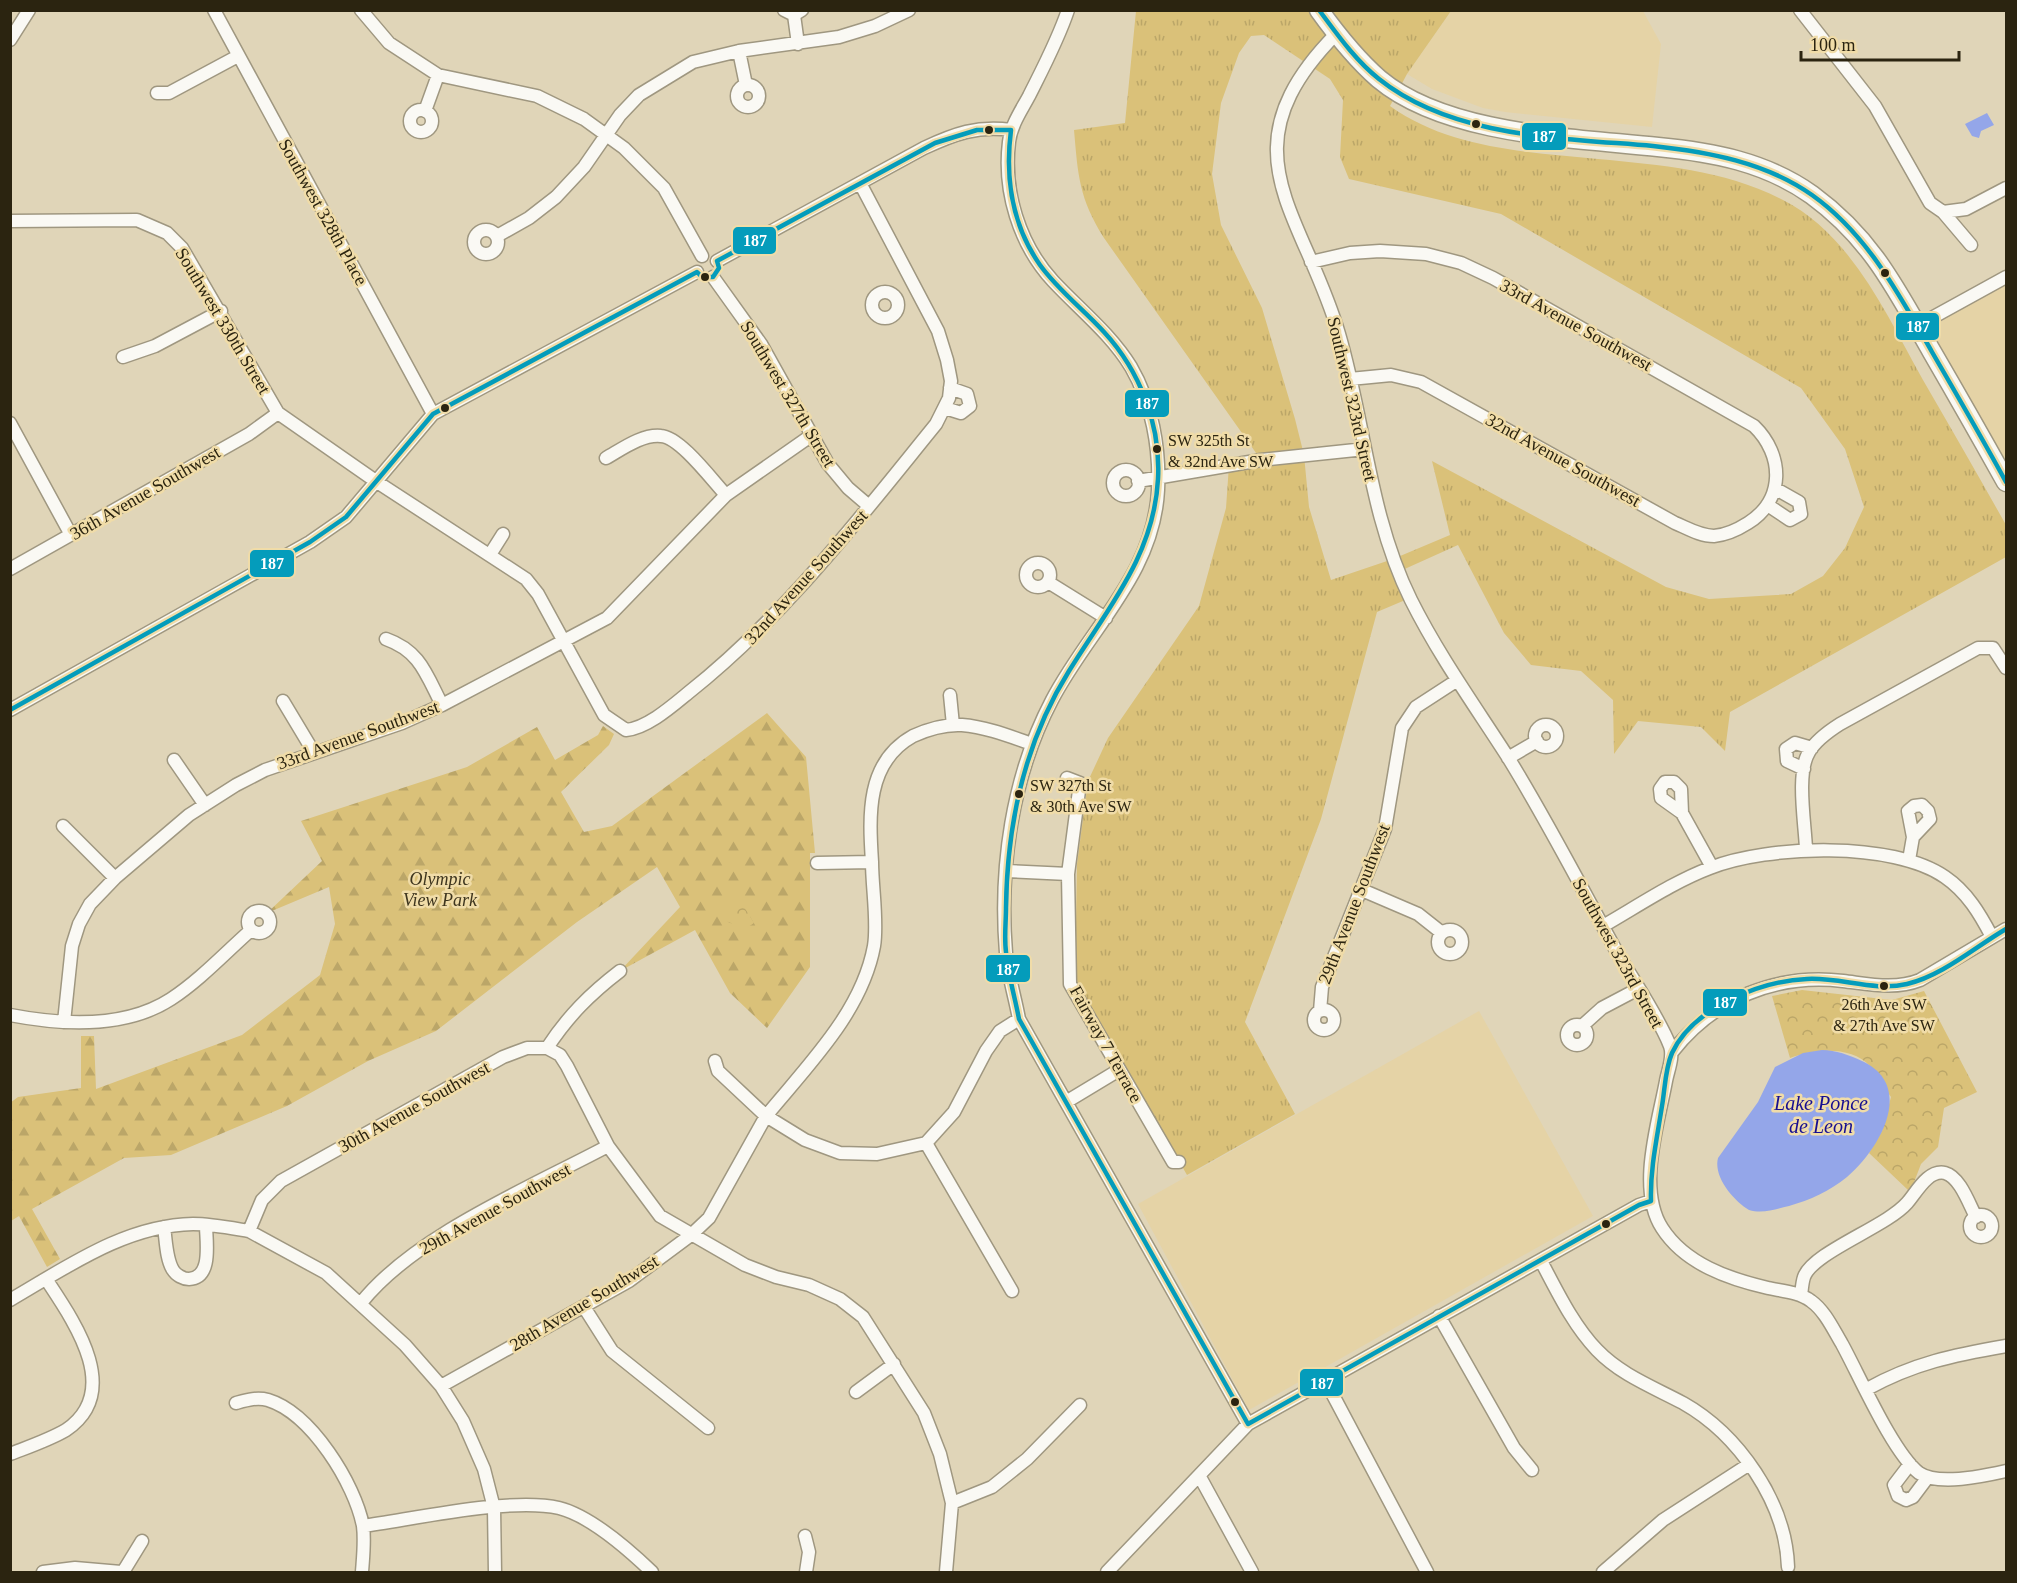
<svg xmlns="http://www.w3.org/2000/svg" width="2017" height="1583" viewBox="0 0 2017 1583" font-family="Georgia,serif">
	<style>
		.built { fill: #e5d3a6 }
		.grass { fill: url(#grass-tufts); fill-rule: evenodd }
		.forest { fill: url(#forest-firs) }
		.park { fill: url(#park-crowns) }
		.water { fill: #94a6e9 }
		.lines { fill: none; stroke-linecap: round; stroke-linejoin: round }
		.minor-casing { stroke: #9f9780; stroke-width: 15 }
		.secondary-casing { stroke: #9f9780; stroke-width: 21 }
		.minor { stroke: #faf9f4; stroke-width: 12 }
		.secondary { stroke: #faf9f4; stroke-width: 18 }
		.bus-1-casing { stroke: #f0dca8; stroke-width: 9 }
		.bus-1 { stroke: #049cbb; stroke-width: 4.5 }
		.bus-dot { fill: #2b2410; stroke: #f0dca8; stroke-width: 2 }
		.labels { text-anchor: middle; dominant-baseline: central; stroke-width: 5; stroke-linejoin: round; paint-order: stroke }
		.bus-label { font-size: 16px; fill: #2b2410; stroke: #f0dca8; text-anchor: start }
		.street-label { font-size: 18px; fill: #2b2410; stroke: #f0dca8 }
		.park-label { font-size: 18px; font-style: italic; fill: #3e351e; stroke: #f0dca8 }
		.water-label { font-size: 20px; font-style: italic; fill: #160e90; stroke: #f0dca8 }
		.line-badge { stroke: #f0dca8; stroke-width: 2 }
		.badge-label { font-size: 16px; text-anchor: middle; font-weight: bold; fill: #fff }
	</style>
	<defs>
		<pattern id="grass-tufts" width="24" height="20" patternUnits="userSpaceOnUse" patternTransform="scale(1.5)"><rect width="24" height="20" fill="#dac179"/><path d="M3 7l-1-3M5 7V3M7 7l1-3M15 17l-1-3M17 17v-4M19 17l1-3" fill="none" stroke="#bba668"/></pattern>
		<pattern id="forest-firs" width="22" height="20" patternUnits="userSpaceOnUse" patternTransform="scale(1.5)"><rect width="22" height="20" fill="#dac179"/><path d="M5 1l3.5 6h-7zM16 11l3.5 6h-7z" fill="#bba668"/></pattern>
		<pattern id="park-crowns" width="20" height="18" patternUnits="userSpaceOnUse" patternTransform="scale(1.5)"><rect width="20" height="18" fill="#dac179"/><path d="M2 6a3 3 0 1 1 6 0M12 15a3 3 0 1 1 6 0" fill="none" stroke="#bba668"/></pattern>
	</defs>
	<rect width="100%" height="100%" fill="#e0d5b8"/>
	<path class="built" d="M1451,11H1643L1661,44L1652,127L1505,112L1483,108L1432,89L1407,74Z
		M2006,277V482L1917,326Z
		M1479,1011L1593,1216L1249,1410L1138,1204Z"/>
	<path class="grass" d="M1136,11H1451L1407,74L1390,106C1450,149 1528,152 1598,159C1662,165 1725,170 1783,200C1852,235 1887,316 1923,380C1951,428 1979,477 2006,525V557L1730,712L1725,751L1701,727L1638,721L1614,754L1613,700L1581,671L1531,665L1504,633L1458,545L1398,572L1410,598L1377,612L1321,819L1245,1022L1295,1114L1187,1175L1075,981L1077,864L1088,781L1108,738L1199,606L1226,508L1229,465L1261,460L1104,238C1079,198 1078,176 1074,130L1125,123ZM1264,35L1330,79L1343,100L1340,157L1349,179L1501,214L1801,388L1845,449L1864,507L1845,548L1823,576L1791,594L1709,599L1666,587L1432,461L1450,535L1393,559L1331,580L1309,507L1304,455L1295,419L1262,308L1221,225L1212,174L1221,103L1239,53L1251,36Z"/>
	<path class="forest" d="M767,713L806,757L815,853H810V967L767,1028L730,993L695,930L620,971L680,907L657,867L577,922L436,1031L368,1061L287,1106L171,1155L124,1158L32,1209L60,1259L47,1267L19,1216L11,1221L10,1103L18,1097L81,1088V1036H94L96,1089L242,1035L320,975L335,924L329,887L267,913L322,861L301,821L467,767L537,727L555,760L598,735L603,726L614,734L609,745L561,792L584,832L612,826Z"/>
	<path class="park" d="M738,897L754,923L745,929L728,922L720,909Z
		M1802,990L1892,1000L1924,991L1977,1092L1944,1108L1938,1147L1921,1164L1913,1185L1908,1190L1869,1153L1882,1131L1891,1097C1884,1087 1878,1074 1870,1066C1851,1045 1813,1049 1790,1058L1772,996Z"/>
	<path class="water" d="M1987,113L1994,125L1981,131L1979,138L1972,136L1965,124Z
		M1822,1050C1836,1050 1849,1055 1862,1061C1916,1086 1880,1149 1847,1177C1830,1191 1810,1200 1789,1206C1776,1209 1763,1214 1749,1210C1734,1201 1713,1177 1718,1158L1758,1102L1775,1067L1803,1053Z"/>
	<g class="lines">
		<defs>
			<path id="minor" d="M214,10L433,414
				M361,10L389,43L438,75L537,96L584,119L624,148L664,188L702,256
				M784,10L794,15L802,10
				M1068,10C1058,40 1043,68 1029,96C1021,111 1011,125 1009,142C1003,191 1019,244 1053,281C1079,309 1110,333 1131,367C1152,403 1160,448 1158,490C1154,574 1089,629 1052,700C1012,776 999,868 1006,953C1008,975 1015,997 1019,1019L1248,1424
				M1800,10L1875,106L1930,203L1943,212
				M794,15L798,44
				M1336,34C1221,151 1303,211 1339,334C1365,422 1369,515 1411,600C1439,656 1475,706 1509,759C1546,819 1579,883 1613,945C1630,976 1658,1015 1670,1046C1674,1057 1668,1070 1666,1081C1658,1124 1637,1189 1662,1228C1685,1264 1729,1279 1768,1288C1782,1291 1799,1292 1811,1301C1825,1311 1833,1329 1842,1344C1859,1375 1893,1453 1919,1473C1938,1486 1984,1476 2006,1471
				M10,40L29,10
				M739,51L746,85
				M737 96a11 11 0 1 1 22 0a11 11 0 1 1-22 0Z
				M157,93H169L238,56
				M410 121a11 11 0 1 1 22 0a11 11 0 1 1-22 0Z
				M425,111L438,75
				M10,221L137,220L167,233L182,248L278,413L377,482L526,579L538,594L604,715L626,730C647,728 671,707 688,693C785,616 858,520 936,424L949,398L951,381L947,360L938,331L860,183
				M474 242a12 12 0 1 1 24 0a12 12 0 1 1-24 0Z
				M497,236L529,218L556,197L584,167L620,115L639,95L693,62L739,51L839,37L875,26L909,10
				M1971,245L1943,212L1966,209L2006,188
				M717,261L924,148C954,134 978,125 1011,130
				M1311,262L1350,253L1380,251L1426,254L1461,263L1493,278L1754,426C1784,455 1785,500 1748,523C1737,530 1726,535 1714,536C1700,536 1687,528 1675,523L1421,382L1391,375L1350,379
				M713,277L761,344L828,464L848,488L869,506
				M872 305a13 13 0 1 1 26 0a13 13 0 1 1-26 0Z
				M1917,326L2006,277
				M123,357L155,346L221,311
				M945,408L961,413L970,406L967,394L950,388
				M10,423L71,535
				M606,458C622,449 642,434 661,436C680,437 712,480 726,495
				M1113 483a13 13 0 1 1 26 0a13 13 0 1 1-26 0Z
				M1138,481L1261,460L1365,449
				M1769,506L1790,520L1801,514L1799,502L1776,489
				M491,553L503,534
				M1026 575a12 12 0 1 1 24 0a12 12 0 1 1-24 0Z
				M10,569L249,434L278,413
				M1048,582L1106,618
				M386,639C420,651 426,674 442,705
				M950,695L953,725
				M283,701L313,751
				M10,710L310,542L346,517L433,414L697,272
				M1535 736a11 11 0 1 1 22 0a11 11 0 1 1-22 0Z
				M1508,758L1537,741
				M174,760L205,805
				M1804,769L1787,761L1786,749L1795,743L1812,748
				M1067,778L1080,783L1068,874L1070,984L1173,1162H1179
				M1682,813L1661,798L1660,789L1665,782H1674L1681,789L1682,813L1712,867
				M63,826L115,878
				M1806,849C1805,823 1796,773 1809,752C1816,740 1829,731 1840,724L1978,648H1993L2006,668
				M1909,860L1913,837L1930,819L1928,811L1922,805L1914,806L1908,811L1913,837
				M817,863L872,862C869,815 866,762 913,736C928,729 944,724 962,725C986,727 1009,736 1032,744
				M1007,871L1068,874
				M1362,890L1418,914L1442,933
				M248 922a11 11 0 1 1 22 0a11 11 0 1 1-22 0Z
				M1603,926C1638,906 1673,882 1710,868C1768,845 1893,841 1945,877C1967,892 1980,914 1992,937
				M1438 942a12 12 0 1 1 24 0a12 12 0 1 1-24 0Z
				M1314 1020a10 10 0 1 1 20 0a10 10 0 1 1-20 0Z
				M1320,1011L1322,987L1385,829L1402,728L1416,707L1456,681
				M10,1015C62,1025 125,1029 171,999C200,980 225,953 251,930
				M64,1022L72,946L79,924L90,904L115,878L189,815L236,785L265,770L402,723L442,705L607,618L726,495L812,435
				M1567 1035a10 10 0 1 1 20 0a10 10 0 1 1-20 0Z
				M1582,1026L1602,1008L1638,989
				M547,1048L560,1055L567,1066L608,1146L660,1216L745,1265L776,1277L809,1285L840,1299L863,1317L924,1413L940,1454L952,1503L946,1572
				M1673,1051C1714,999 1776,973 1843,981C1869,984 1895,990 1920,980L2006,929
				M715,1061L718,1071L766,1116C807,1066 862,1012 874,946C878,922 872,887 872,862
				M1066,1102L1119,1070
				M926,1143L1012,1291
				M1970 1226a11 11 0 1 1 22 0a11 11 0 1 1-22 0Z
				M164,1227C166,1240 166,1259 173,1270C176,1275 183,1279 189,1279C213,1278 206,1241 206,1225
				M249,1231L326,1273L405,1345L441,1386L463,1421L484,1469L494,1508L495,1572
				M1541,1261C1557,1291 1573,1325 1597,1350C1621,1375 1653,1387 1683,1403C1738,1434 1786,1502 1788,1567
				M1801,1295C1802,1289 1802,1283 1804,1277C1813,1252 1886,1227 1907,1203C1916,1193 1928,1169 1945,1173C1960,1177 1969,1204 1976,1217
				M10,1300C67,1267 126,1225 193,1224C211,1224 231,1228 249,1231L262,1200L281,1181L503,1057L527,1048H547C568,1016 590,994 620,971
				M361,1303C414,1236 531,1187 608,1146
				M584,1307L612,1351L708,1428
				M1439,1316L1514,1448L1532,1470
				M1325,1380L1427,1572
				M441,1386L629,1281L691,1235L709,1218L766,1116L805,1140L840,1153L877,1154L926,1143L954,1112L986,1051L1000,1031L1019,1019
				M1867,1389C1914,1363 1954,1355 2006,1346
				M856,1392L894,1364
				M236,1403C247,1400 257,1397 268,1400C311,1413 355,1484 363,1526C365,1541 363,1558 362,1572
				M10,1454C28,1447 49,1440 66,1430C124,1391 73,1320 46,1279
				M1910,1464L1894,1485L1898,1496L1906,1500L1913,1497L1928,1477
				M1200,1477L1252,1572
				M952,1503L992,1487L1027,1459L1080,1405
				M363,1526C414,1519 511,1497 559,1508C591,1516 629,1550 652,1572
				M805,1536L809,1552L806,1572
				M43,1572L75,1568L121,1572
				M123,1572L142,1541
				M1107,1572L1248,1424L1639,1205L1651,1201
				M1603,1572L1663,1520L1748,1465"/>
			<path id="secondary" d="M1319,10C1337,35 1356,59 1379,79C1446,135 1574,138 1658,147C1712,152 1766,162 1812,195C1872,239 1896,289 1932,352C1957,395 1982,439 2006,482"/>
		</defs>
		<use href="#minor" class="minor-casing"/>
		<use href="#secondary" class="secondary-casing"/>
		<use href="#minor" class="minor"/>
		<use href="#secondary" class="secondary"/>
		<defs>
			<path id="bus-1" d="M1319,10C1337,34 1355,60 1379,79C1453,138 1562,138 1653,146C1708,152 1765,162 1812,195C1867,234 1899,294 1932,352C1957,395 1982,438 2006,482
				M10,710L310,542L346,517L433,414L697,272L702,277H713L719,268L717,261L935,143L977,130H1011C1005,177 1012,225 1040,265C1058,290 1083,309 1104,332C1140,371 1161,425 1158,479C1154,556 1107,609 1069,671C1024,743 1007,824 1006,908C1006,923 1004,937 1006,952C1008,975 1015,997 1019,1019L1248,1424L1639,1205L1651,1201C1650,1169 1657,1138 1662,1106C1665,1089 1665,1069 1672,1053C1693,1008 1760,981 1807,979C1840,977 1874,992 1907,984C1942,976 1975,947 2006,929"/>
		</defs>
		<use href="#bus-1" class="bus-1-casing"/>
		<use href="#bus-1" class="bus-1"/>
	</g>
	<g class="bus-dot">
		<circle cx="1476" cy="124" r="5"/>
		<circle cx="989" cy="130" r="5"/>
		<circle cx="1885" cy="273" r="5"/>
		<circle cx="705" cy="277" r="5"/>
		<circle cx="445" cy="408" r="5"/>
		<circle cx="1157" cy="449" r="5"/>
		<circle cx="1019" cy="794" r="5"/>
		<circle cx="1884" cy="986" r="5"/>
		<circle cx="1606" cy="1224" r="5"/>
		<circle cx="1235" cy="1402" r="5"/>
	</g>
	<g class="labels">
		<g class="bus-label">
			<text x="1168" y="440">SW 325th St<tspan x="1168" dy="21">&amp; 32nd Ave SW</tspan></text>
			<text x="1030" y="785">SW 327th St<tspan x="1030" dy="21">&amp; 30th Ave SW</tspan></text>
			<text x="1884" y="1004" text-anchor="middle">26th Ave SW<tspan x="1884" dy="21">&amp; 27th Ave SW</tspan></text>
		</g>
		<g class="street-label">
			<text transform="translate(323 212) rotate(61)">Southwest 328th Place</text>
			<text transform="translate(223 321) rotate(59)">Southwest 330th Street</text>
			<text transform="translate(1576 325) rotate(29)">33rd Avenue Southwest</text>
			<text transform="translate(788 394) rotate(59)">Southwest 327th Street</text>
			<text transform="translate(1352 399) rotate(77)">Southwest 323rd Street</text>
			<text transform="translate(1563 460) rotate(29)">32nd Avenue Southwest</text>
			<text transform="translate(145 493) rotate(-30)">36th Avenue Southwest</text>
			<text transform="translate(806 577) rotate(-48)">32nd Avenue Southwest</text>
			<text transform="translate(358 735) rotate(-20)">33rd Avenue Southwest</text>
			<text transform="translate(1354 904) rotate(-69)">29th Avenue Southwest</text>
			<text transform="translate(1618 953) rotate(61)">Southwest 323rd Street</text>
			<text transform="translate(1106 1044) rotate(61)">Fairway 7 Terrace</text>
			<text transform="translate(414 1107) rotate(-29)">30th Avenue Southwest</text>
			<text transform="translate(495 1209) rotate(-29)">29th Avenue Southwest</text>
			<text transform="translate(584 1303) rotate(-31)">28th Avenue Southwest</text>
		</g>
		<g class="park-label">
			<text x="440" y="879">Olympic<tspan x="440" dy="21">View Park</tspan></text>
		</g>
		<g class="water-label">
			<text x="1821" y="1103">Lake Ponce<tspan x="1821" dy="23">de Leon</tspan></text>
		</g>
	</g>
	<g class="line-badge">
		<rect x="1521" y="122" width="46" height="29" rx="6" fill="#049cbb"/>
		<rect x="732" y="226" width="45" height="29" rx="6" fill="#049cbb"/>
		<rect x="1895" y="312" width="45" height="29" rx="6" fill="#049cbb"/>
		<rect x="1124" y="389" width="46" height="29" rx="6" fill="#049cbb"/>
		<rect x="249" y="549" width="46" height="29" rx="6" fill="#049cbb"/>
		<rect x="985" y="954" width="46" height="29" rx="6" fill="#049cbb"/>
		<rect x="1702" y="988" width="46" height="29" rx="6" fill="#049cbb"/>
		<rect x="1299" y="1368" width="45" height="29" rx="6" fill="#049cbb"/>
	</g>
	<g class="badge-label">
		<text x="1544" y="142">187</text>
		<text x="755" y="246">187</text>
		<text x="1918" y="332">187</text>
		<text x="1147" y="409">187</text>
		<text x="272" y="569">187</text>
		<text x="1008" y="975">187</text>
		<text x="1725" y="1008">187</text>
		<text x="1322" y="1389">187</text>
	</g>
	<rect width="2017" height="1583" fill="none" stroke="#2b2410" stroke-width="24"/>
	<path d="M1801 51v9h158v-9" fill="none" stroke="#2b2410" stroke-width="3"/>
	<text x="1810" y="51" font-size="18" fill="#2b2410" stroke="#f0dca8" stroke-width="4.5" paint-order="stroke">100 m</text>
</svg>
